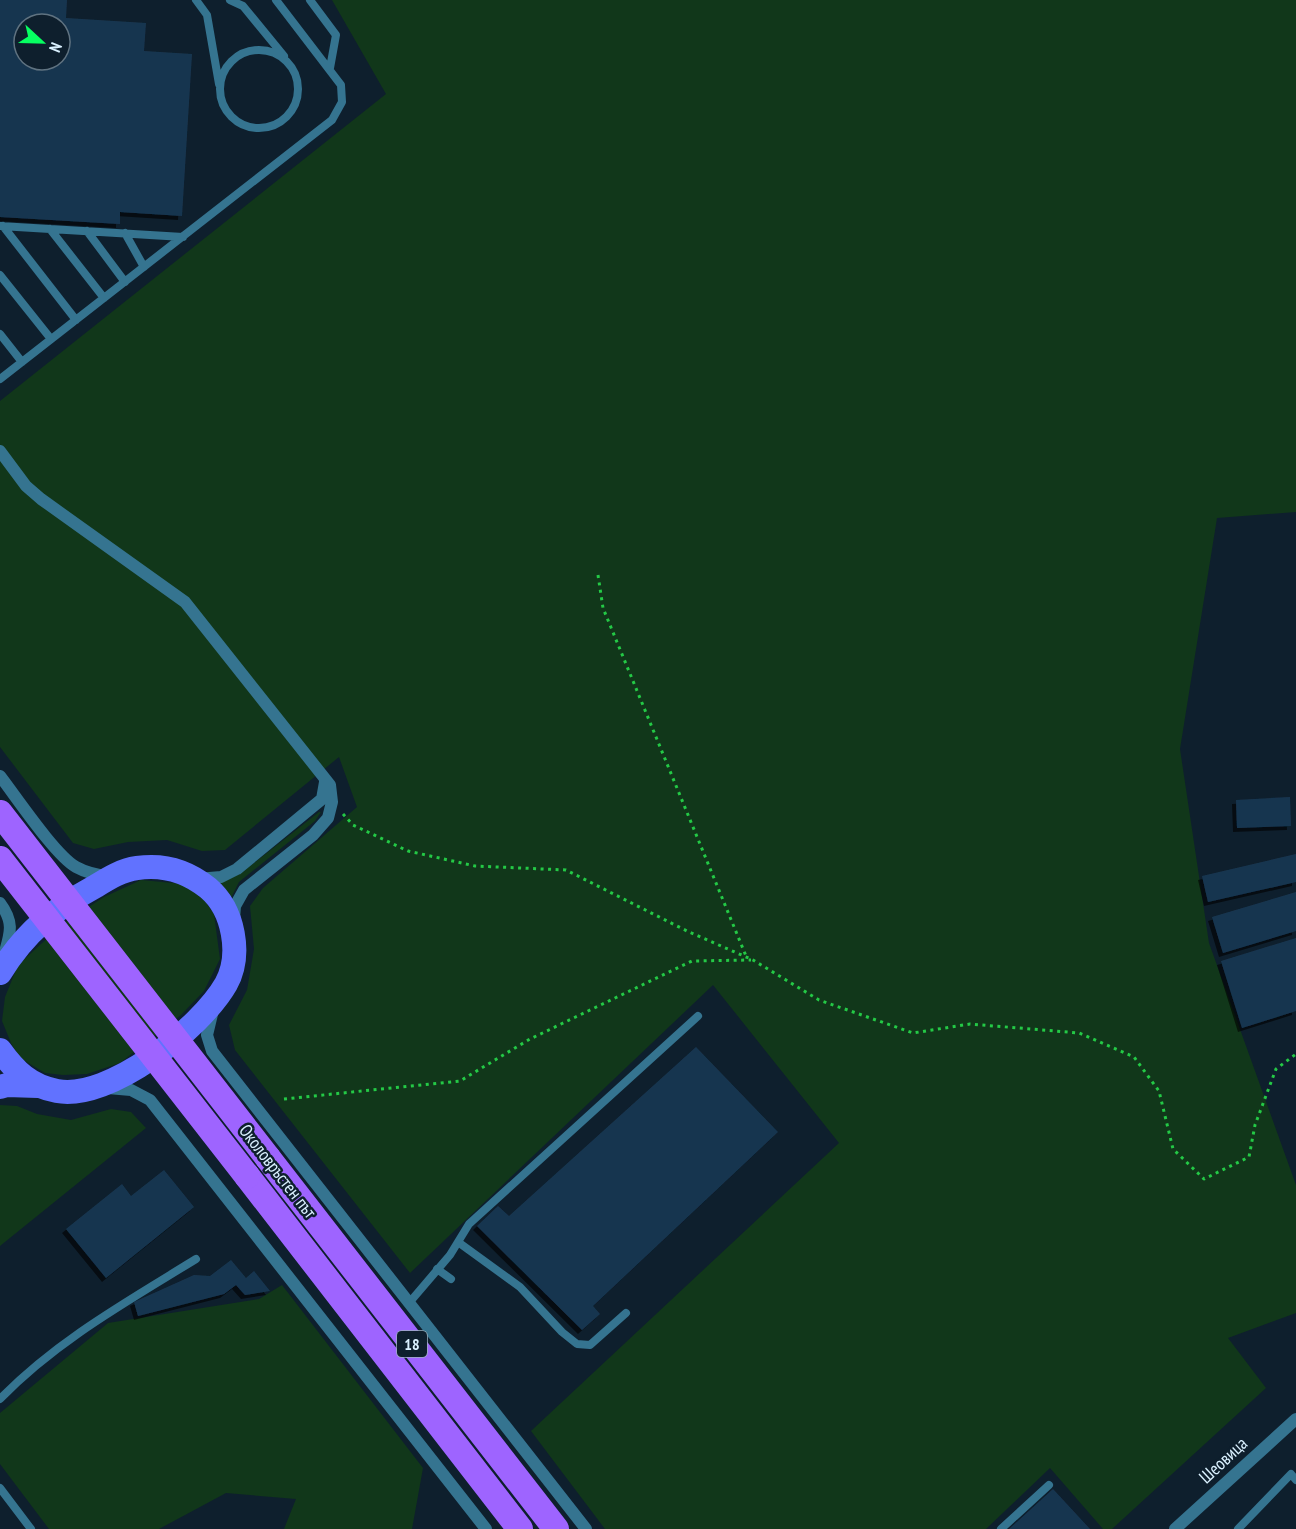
<svg xmlns="http://www.w3.org/2000/svg" width="1296" height="1529" viewBox="0 0 1296 1529" font-family="'PT Sans Narrow',sans-serif">
	<style>
		.green { fill: #11371a }
		.building { fill: #193650; fill-rule: evenodd; filter: url(#shadow) }
		.lines { fill: none; stroke-linecap: round; stroke-linejoin: round }
		.path { stroke: #24c946; stroke-width: 3; stroke-dasharray: 3 4.5; stroke-linecap: butt }
		.service { stroke: #357490; stroke-width: 8 }
		.minor { stroke: #357490; stroke-width: 12 }
		.primary { stroke: #6172ff; stroke-width: 24 }
		.trunk { stroke: #9e64ff; stroke-width: 26 }
		.trunk-bridge { stroke: #9e64ff; stroke-width: 26 }
		.labels { text-anchor: middle; dominant-baseline: central; stroke-width: 5; stroke-linejoin: round; paint-order: stroke }
		.shield { fill: #0e1f2d; stroke: #9db2c0; stroke-width: 1.5 }
		.shield-label { font-size: 16px; font-weight: bold; fill: #daf1ff }
		.street-label { font-size: 18px; fill: #daf1ff; stroke: #0e1f2d }
	</style>
	<defs>
		<filter id="shadow"><feDropShadow dx="-4" dy="4" stdDeviation="0" flood-color="#0009"/></filter>
	</defs>
	<rect width="100%" height="100%" fill="#0e1f2d"/>
	<path class="green" d="M332,0H1296V512L1217,518L1180,749L1209,943L1296,1185V1313L1228,1338L1266,1388L1112,1529H1103L1050,1468L986,1529H605L531,1431L839,1143L713,985L410,1273L235,1050L229,1025L247,990L254,949L250,906L263,888L357,807L339,757L225,850L202,851L167,840L128,842L94,849L73,843L0,747V401L386,94Z
		M319,812H321L315,821L239,882L228,904L213,883L240,874Z
		M141,880L184,884L203,898L214,914L220,959L204,991L181,1015L120,1063L87,1074L63,1075L45,1073L20,1058L11,1043L2,1021L5,997L18,965L64,923L104,897Z
		M0,1105L17,1106L37,1114L71,1120L111,1109L131,1112L146,1128L0,1246Z
		M282,1285L423,1468L412,1529H284L296,1499L226,1493L159,1529H49L0,1464V1413L108,1323L259,1299Z"/>
	<path class="building" d="M0,0H67L66,18L146,23L144,51L192,54L182,216L120,212V224L0,217ZM24,24H60V60H24Z
		M1290,797L1291,826L1237,828L1236,800Z
		M1296,854V882L1208,902L1202,876Z
		M1296,892V931L1223,953L1212,917Z
		M1296,938V1011L1242,1028L1221,961Z
		M696,1047L778,1132L593,1306L600,1314L582,1330L477,1226L498,1206L509,1216Z
		M164,1170L194,1207L106,1278L66,1229L122,1184L131,1196Z
		M231,1260L246,1278L254,1271L270,1291L245,1295L236,1285L224,1294L138,1316L134,1302L194,1275L210,1276Z
		M1053,1489L1090,1529H1009Z"/>
	<g class="lines">
		<path class="path" d="M598,575L603,608L746,956
			M343,814L353,825L408,851L475,866L566,870L689,932L753,960L819,1000L913,1033L970,1024L1079,1033L1134,1057L1159,1091L1173,1149L1204,1179L1249,1157L1255,1125L1276,1069L1296,1054
			M284,1099L460,1081L530,1039L692,961L751,960"/>
		<path class="service" d="M196,0L207,15L219,84
			M230,0L243,6L284,56
			M310,0L336,35L330,68
			M220 89a39 39 0 1 1 78 0a39 39 0 1 1-78 0Z
			M0,226L183,237
			M3,226L76,320
			M50,229L104,298
			M87,231L125,282
			M125,233L144,267
			M0,275L51,339
			M0,334L22,362
			M0,379L332,120L342,102L341,85L276,0
			M458,1242L520,1287L562,1332L577,1344L590,1345L626,1313
			M437,1269L451,1279
			M409,1303L450,1255L469,1224L698,1016
			M0,1399C56,1341 128,1301 196,1259
			M0,1488L31,1529
			M1001,1529L1049,1485
			M1238,1529L1291,1474L1296,1480"/>
		<path class="minor" d="M0,451L26,486L41,499L185,602L330,785L332,802L328,818L313,835L244,890L235,906L234,919
			M0,776C17,798 55,855 76,867C87,873 96,875 108,876
			M198,879L221,877L237,869L322,799L325,782
			M0,903C15,923 10,934 4,955
			M213,1010L207,1035L212,1051L586,1529
			M108,1088L131,1090L150,1100L486,1529
			M1175,1529L1296,1419"/>
		<path class="primary" d="M0,973C25,932 54,909 96,886C109,878 122,870 137,868C164,864 187,871 208,888C234,910 242,955 226,984C201,1028 109,1101 57,1091C30,1086 15,1071 0,1050
			M0,1087L7,1085L38,1086"/>
		<path class="trunk" d="M268,1158L556,1529
			M247,1176L520,1529"/>
		<path class="trunk-bridge" d="M0,813L268,1158
			M0,859L247,1176"/>
	</g>
	<g class="labels">
		<rect class="shield" x="397" y="1331" width="30" height="26" rx="4.5"/>
		<g class="shield-label">
			<text x="412" y="1344">18</text>
		</g>
		<g class="street-label">
			<text transform="translate(278 1171) rotate(52)">Околовръстен път</text>
			<text transform="translate(1223 1460) rotate(-43)">Шеовица</text>
		</g>
	</g>
	<g transform="translate(42 42) rotate(112)"><circle r="28" fill="#0e1f2d" stroke="#607381" stroke-width="1.5"/>
	<path d="M0-4.5L10 22L0 15L-10 22Z" fill="#06ff61"/>
	<text y="-9" font-size="16" font-weight="bold" text-anchor="middle" fill="#daf1ff">N</text>
	</g>
</svg>
